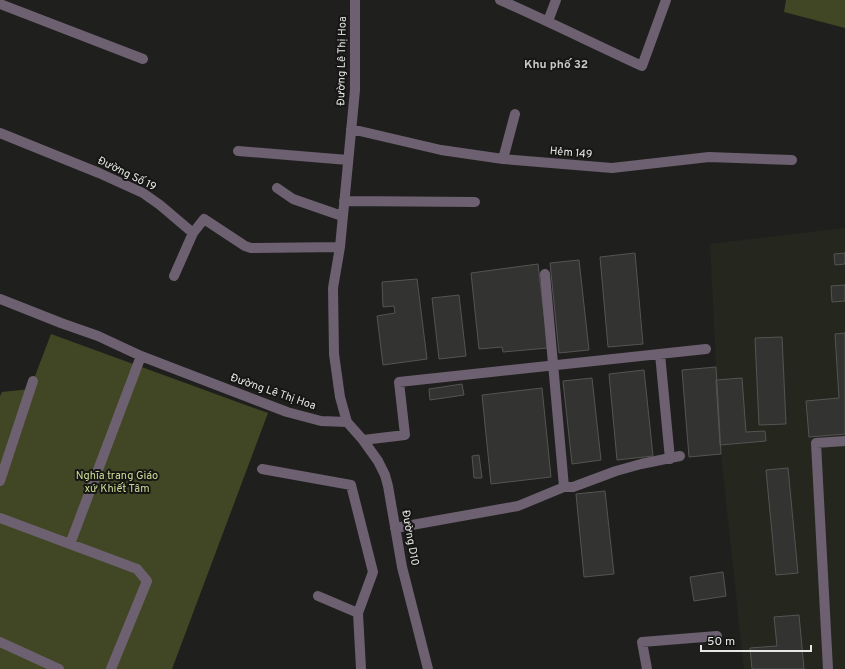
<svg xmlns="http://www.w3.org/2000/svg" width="845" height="669" viewBox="0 0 845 669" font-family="Overpass,sans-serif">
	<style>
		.built { fill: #25271f }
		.green { fill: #414724 }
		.building { fill: #333431; stroke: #545452 }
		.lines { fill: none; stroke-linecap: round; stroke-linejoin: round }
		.minor { stroke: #6d6070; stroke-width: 10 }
		.labels { text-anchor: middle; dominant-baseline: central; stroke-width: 4; stroke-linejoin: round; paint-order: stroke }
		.street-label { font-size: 11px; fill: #e7e7e6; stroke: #161614 }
		.park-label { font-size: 11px; fill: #ccda93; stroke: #161614 }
		.neighbourhood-label { font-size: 12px; font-weight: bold; fill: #c9cac7; stroke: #161614 }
	</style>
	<rect width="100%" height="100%" fill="#1f1f1d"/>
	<path class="built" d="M845,228V669H744L720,445L710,244Z"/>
	<path class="green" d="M786,0H845V28L784,12Z
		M51,334L268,413L172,669H0V396L2,392L30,389Z"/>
	<path class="building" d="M635,253L643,344L608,347L600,257Z
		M845,253V264L835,265L834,254Z
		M579,260L589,350L559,353L550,263Z
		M538,264L548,348L503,352L502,347L479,349L471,273Z
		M417,279L427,359L383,365L377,316L395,313L394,306L383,307L382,282Z
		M845,285V301L832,302L831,286Z
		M459,295L466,356L439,359L432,298Z
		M845,333V434L809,437L806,401L839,398L835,334Z
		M782,337L786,424L759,425L755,338Z
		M716,367L721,454L689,457L682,370Z
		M644,370L653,456L617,460L609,374Z
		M592,378L601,460L572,464L563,381Z
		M742,378L746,432L765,431L766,441L720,445L716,380Z
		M462,384L464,395L430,400L429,389Z
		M542,388L551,477L491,484L482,395Z
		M479,455L482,478H474L472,456Z
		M788,468L798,573L776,575L766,470Z
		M605,491L614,574L584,577L576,494Z
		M723,572L726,596L694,601L690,577Z
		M799,615L804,669H752L750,648L777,646L774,617Z"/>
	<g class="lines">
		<path class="minor" d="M355,0V90L340,247L333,288L334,354L340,397L347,422L363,440L378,461L385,475L388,486L402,567L428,669
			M500,0C548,21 594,44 642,66L666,0
			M0,4L143,59
			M548,21L556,0
			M351,129L441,150L503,159L612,168L709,157L792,160
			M0,133L99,173L143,193L160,205L193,233L174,276
			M238,151L348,160
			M503,159L515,114
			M277,188L293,199L342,216
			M344,201L475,202
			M193,233L204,219L245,246L251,248L340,247
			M545,274L564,487
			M0,299L61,323L98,336L141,356L287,412L321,421L347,422
			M660,354L670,459
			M363,440L405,435L399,382L706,349
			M262,469L351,485L373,572L358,613
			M0,481L33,381
			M0,518L137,569L147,581L111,669
			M395,528L518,506L564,487H573L616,471L641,464L680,456
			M70,544L141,356
			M318,596L358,613L361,669
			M0,642L59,669
			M647,669L642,642L717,636
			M828,669L816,443L845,441"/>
	</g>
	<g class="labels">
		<g class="street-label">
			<text transform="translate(342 61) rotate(-89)">Đường Lê Thị Hoa</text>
			<text transform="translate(571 153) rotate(5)">Hẻm 149</text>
			<text transform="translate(127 174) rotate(26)">Đường Số 19</text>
			<text transform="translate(273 392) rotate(19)">Đường Lê Thị Hoa</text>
			<text transform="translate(410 538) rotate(80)">Đường D10</text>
		</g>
		<g class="park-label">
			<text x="117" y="476">Nghĩa trang Giáo<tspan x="117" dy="13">xứ Khiết Tâm</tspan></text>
		</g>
		<g class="neighbourhood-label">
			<text x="556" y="65">Khu phố 32</text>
		</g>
	</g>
	<path d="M701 645v6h110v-6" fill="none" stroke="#e7e7e6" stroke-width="2"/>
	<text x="707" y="645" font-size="12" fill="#e7e7e6" stroke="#161614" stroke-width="3" paint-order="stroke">50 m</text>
</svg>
